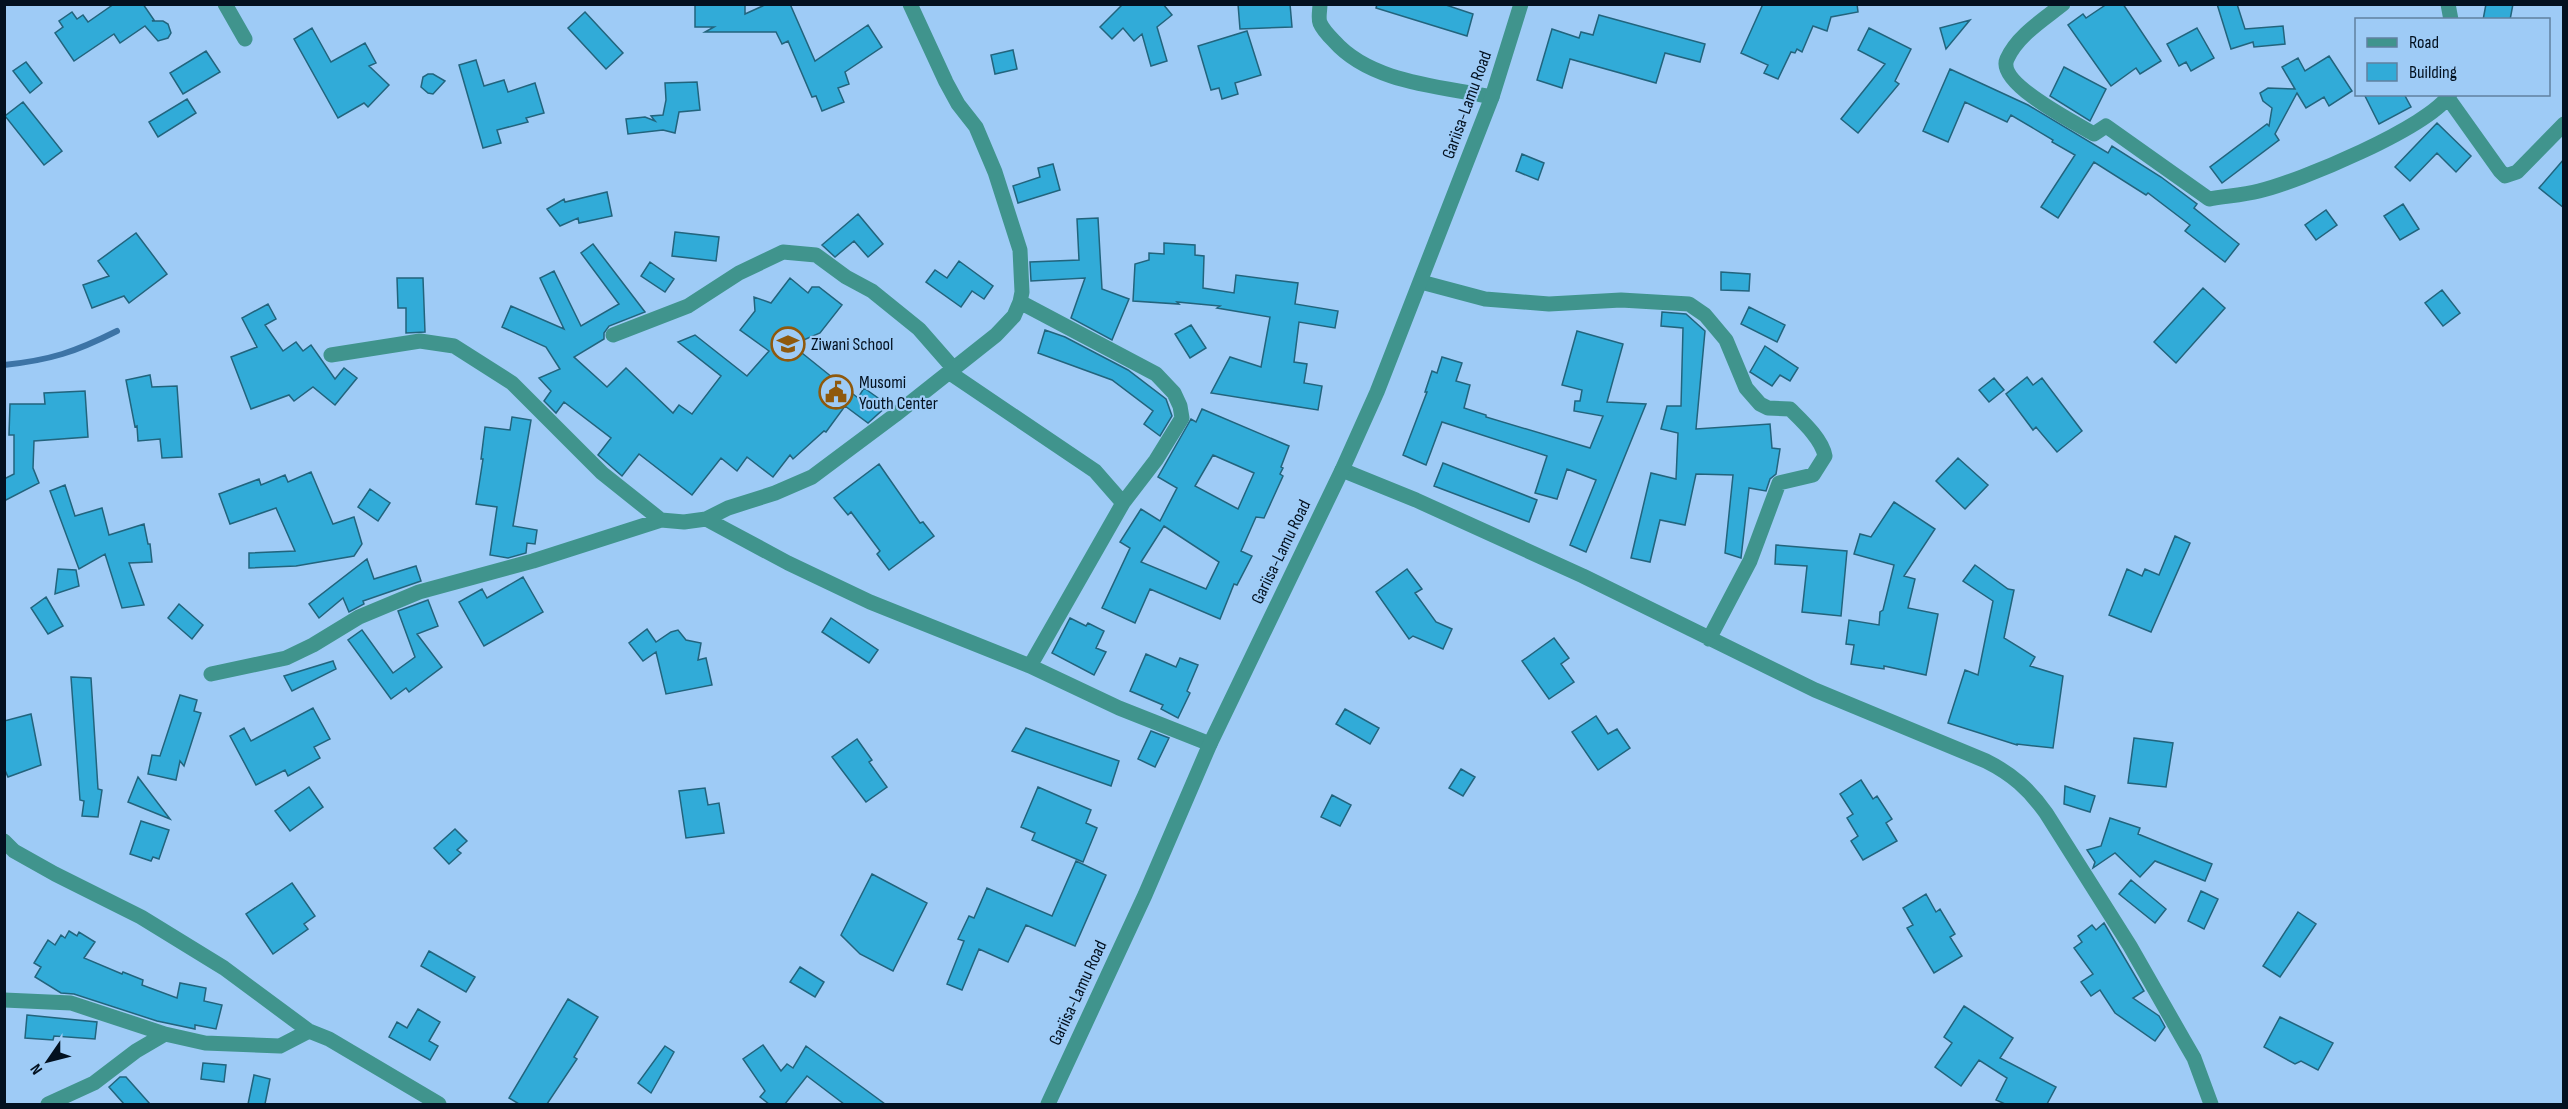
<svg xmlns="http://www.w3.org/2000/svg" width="2568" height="1109" viewBox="0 0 2568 1109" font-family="'Sofia Sans Condensed',sans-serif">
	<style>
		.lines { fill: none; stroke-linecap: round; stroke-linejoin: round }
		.stream { stroke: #3d74a6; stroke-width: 6 }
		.building { fill: #31abd8; stroke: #22647d; stroke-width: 1.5; fill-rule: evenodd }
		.minor { stroke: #40948d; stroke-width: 15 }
		.tertiary { stroke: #40948d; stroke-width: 15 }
		.labels { text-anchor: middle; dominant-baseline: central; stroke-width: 4.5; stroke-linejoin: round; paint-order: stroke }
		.street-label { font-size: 18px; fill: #031120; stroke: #9ecbf6 }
		.poi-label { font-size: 18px; fill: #031120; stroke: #9ecbf6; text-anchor: start }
	</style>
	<rect width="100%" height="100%" fill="#9ecbf6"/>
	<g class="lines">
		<path class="stream" d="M4,365C51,360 75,352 117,331"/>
	</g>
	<path class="building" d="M114,4H143L154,20L152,21H163L168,24L171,33L168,38L158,41L145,26L120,43L114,34L74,61L55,33L63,27L59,21L72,12L77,19L83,15L88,22Z
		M695,4L745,5V14L767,4H790L815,61L868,25L882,47L845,72L849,84L838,88L844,102L822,111L816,96L812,97L788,41L782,44L776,32H705L714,27H695Z
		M1123,4H1163L1172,15L1157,27L1167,61L1151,66L1142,34L1134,41L1123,28L1112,39L1100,27Z
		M1238,4H1290L1292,27L1240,29Z
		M1377,4H1443L1473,14L1467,36L1376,8Z
		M1763,4H1857L1858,12L1831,17L1827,31L1813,26L1802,52L1797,49L1795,53L1791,52L1778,79L1764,73L1768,65L1741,53Z
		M2107,4H2123L2161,61L2140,74L2136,68L2111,86L2068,25L2083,14L2086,18Z
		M2217,4H2237L2245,29L2283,26L2285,44L2254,47L2253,42L2231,49Z
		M2486,4H2513L2510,20H2483Z
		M585,12L623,53L606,69L568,28Z
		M1599,15L1705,44L1700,62L1665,53L1656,83L1570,59L1562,88L1537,80L1552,29L1579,38L1581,32L1593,35Z
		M1970,20L1946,49L1940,28Z
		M312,28L331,62L365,43L376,63L369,66L389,85L368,107L364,103L338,118L294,39Z
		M1869,28L1911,49L1895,81L1899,84L1858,133L1841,119L1885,64L1858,50Z
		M2197,28L2214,58L2191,71L2186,62L2179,66L2167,44Z
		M1247,31L1261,75L1235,83L1238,94L1222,99L1219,88L1211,90L1198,46Z
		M1013,50L1017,69L995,74L991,55Z
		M206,51L220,72L183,94L170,73Z
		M2329,56L2352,91L2329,106L2324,97L2306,108L2297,93L2275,134L2279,140L2222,183L2210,167L2267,124L2269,126L2272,108L2263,101L2260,93L2268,88L2295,89L2282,67L2298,58L2305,71Z
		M476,60L484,86L504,80L508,92L535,83L544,113L526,118L528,122L497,130L501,143L483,148L459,65Z
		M26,62L42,83L30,93L13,71Z
		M2064,67L2106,89L2090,121L2050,96Z
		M1950,69L2028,105L2108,153L2112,146L2161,177L2197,204L2194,208L2239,244L2225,262L2185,231L2190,225L2148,193L2146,195L2094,162L2058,218L2041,207L2075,155L2052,142L2053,140L2011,115L2007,122L1965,102L1948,142L1923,131Z
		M428,74H433L445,81L433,94L428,93L421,87L423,77Z
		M697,82L700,110L679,112L675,133L663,130L628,134L626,119L645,117L655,121L651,116L663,115L666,100L665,83Z
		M2364,94H2404L2411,107L2379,124Z
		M187,99L196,113L158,137L149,122Z
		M23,102L62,151L44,165L5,116Z
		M2437,123L2471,156L2456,172L2437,153L2410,181L2395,167Z
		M1522,154L1544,163L1538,180L1516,171Z
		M2564,159V208L2539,188Z
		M1053,164L1060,190L1018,203L1013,186L1040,177L1038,168Z
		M607,192L612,216L579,223L578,218L560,226L547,209L564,199L565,202Z
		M2403,204L2419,229L2400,240L2384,216Z
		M2326,210L2337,225L2316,240L2305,225Z
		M858,214L883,244L868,257L854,241L835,257L822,245Z
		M1098,218L1102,289L1129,299L1112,340L1071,318L1085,278L1031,281L1030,262L1079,260L1077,219Z
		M675,232L719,237L716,261L672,256Z
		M136,233L167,274L129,303L124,296L92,308L83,285L109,276L98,261Z
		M1164,243L1195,245V255L1204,256L1203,288L1234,293L1236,275L1298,283L1295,304L1338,311L1335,328L1299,322L1294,362L1307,364L1304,383L1322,386L1318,410L1211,393L1230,357L1261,367L1270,317L1217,308L1220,306L1177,302L1179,304L1133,301L1135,264L1149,260V253L1164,254Z
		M593,244L645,312L609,326L604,333V339L574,357L607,387L626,368L673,413L679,405L692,414L721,376L678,342L695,335L747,376L769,351L740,330L755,311L754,297L771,303L790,278L808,293L812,287H819L842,305L820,333L792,345L858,398L864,388L888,405L868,423L845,406L826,432L824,431L793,459L790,455L773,477L747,457L737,471L721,458L692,495L639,454L622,476L598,455L611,438L564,402L556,413L544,401L551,391L539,378L560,369L546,347L502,327L511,306L564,329L540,278L554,271L581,326L619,304L581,253Z
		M959,261L993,286L984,299L972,291L961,307L926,282L935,270L947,278Z
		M650,262L674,279L665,292L641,276Z
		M1721,272L1750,274L1749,291L1721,290Z
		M397,278H423L425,332L406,333V308H398Z
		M2203,288L2225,308L2176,363L2154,342Z
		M2442,290L2460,313L2443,326L2425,303Z
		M268,304L276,319L265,325L283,351L296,342L303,351L311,345L335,379L344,368L357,378L335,405L313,387L294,401L289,395L251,409L231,357L257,347L242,318Z
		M1749,307L1785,325L1777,342L1741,324Z
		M1662,312L1686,314L1705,331L1696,429L1770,424L1772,448L1780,449L1776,474L1770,479L1766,491L1749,488L1741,558L1725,553L1733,475L1696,474L1685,525L1660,520L1650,562L1631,558L1651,473L1676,479L1678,433L1661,429L1667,406H1681L1683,328L1661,326Z
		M1191,325L1206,348L1190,358L1175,334Z
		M1045,330L1065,337L1128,370L1166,399L1172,416L1160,436L1144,424L1153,411L1112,380L1038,353Z
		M1577,331L1623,344L1607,402L1646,404L1586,552L1570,545L1596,480L1567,469L1557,499L1535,493L1547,456L1442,422L1426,465L1403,455L1427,392H1425L1432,371L1437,373L1442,357L1462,363L1456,381L1470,385L1464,408L1486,415V417L1590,448L1603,416L1574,411L1575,401H1580L1582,390L1562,385Z
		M1765,346L1798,368L1790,381L1780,375L1772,386L1750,372Z
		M150,375L152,387L177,386L182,457L162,458L160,439L138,441L137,426L135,427L126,380Z
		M2027,377L2033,385L2042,378L2082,431L2057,452L2036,427L2033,430L2006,394Z
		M1994,378L2004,390L1989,402L1979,390Z
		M85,391L88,437L34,441L33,468L39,483L4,501V479L14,474V435H9L10,404H45L44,393Z
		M1202,409L1289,446L1281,467L1283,468L1280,474L1283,476L1264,518L1256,517L1241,551L1252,556L1237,585L1234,584L1220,619L1150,589L1135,623L1102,608L1130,548L1120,542L1141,509L1160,521L1177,488L1158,477L1191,419L1196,422ZM1213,455L1254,473L1238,509L1195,486ZM1164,526L1219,562L1206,589L1141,562Z
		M512,417L531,420L513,526L537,530L535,544L527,543L526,553L508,558L490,555L497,507L476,504L483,459H481L485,427L510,430Z
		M1958,458L1988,485L1965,509L1936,481Z
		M1443,463L1537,500L1529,522L1434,486Z
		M879,464L920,523L923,522L934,536L889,570L877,554L880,551L851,512L848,515L834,498Z
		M311,472L333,524L354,517L362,544L354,556L296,566L249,568V553L295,551L276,508L230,524L219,494L259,479L261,485L285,475L288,482Z
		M65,485L75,516L102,508L109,535L144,524L148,544H150L152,562L129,563L144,605L122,608L105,554L79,569L50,491Z
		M370,489L390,503L378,521L358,507Z
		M1894,502L1935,529L1904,576L1915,579L1908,608L1938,614L1926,675L1884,666V669L1851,664L1854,645L1846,644L1849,620L1879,625L1880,612L1883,610L1894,565L1854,554L1860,534L1871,537Z
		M2175,536L2190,543L2151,632L2109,615L2127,569L2142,576L2145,569L2159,575Z
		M1776,545L1847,551L1841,616L1802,612L1807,566L1775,564Z
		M367,559L374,579L416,566L421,581L363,601L364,604L349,612L343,598L319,618L309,604Z
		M1975,565L2008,589L2014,590L2004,638L2035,657L2030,666L2063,676L2053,748L2017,744V745L1948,723L1965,670L1978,675L1993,601L1963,581Z
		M58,569L76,570L79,586L55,594Z
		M1407,569L1422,589L1415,593L1436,622L1452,629L1443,649L1413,636L1409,639L1376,592Z
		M523,577L543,612L484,646L459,602L482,589L487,598Z
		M46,597L63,626L48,634L31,608Z
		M428,600L438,626L417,634L442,667L409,692L406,688L391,699L348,640L362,630L393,673L415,657L398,611Z
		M179,604L203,625L192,639L168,618Z
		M831,618L878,650L869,663L822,632Z
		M1070,618L1086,626L1088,623L1104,631L1096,648L1106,652L1094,675L1052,653Z
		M647,629L656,642L671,632L678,630L686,640L701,643L698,660L706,658L712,685L666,694L656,652L643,661L629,643Z
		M1554,638L1569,658L1561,664L1574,682L1549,699L1522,661Z
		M1146,654L1176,667L1180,658L1198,665L1187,691L1190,693L1178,718L1161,709L1163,705L1130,691Z
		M333,661L336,669L292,691L284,676Z
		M71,677L91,678L98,789L102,790L98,817L82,816L84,801L80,800Z
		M180,695L197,700L194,711L201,713L184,766L180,761L176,780L148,774L152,755L160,756Z
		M313,708L330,739L314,747L320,758L288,776L285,770L256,785L230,736L244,728L251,741Z
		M1345,709L1379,728L1370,744L1336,724Z
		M31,714L41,765L8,777L4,768V721Z
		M1596,716L1608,734L1617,729L1630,748L1598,770L1572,732Z
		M1026,728L1119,761L1111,786L1012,751Z
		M1151,731L1169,738L1155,767L1138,759Z
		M2134,738L2173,743L2166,787L2128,783Z
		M857,739L872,760L869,762L887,787L866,802L832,757Z
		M1461,769L1475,777L1463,796L1449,788Z
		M138,777L170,819L128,802Z
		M1861,780L1873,799L1877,796L1892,819L1886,823L1897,841L1863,860L1851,841L1858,836L1847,818L1853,814L1840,794Z
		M2065,786L2095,796L2090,812L2064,804Z
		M309,787L323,807L290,831L275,811Z
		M1038,787L1091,810L1086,823L1097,828L1083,862L1032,840L1035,833L1021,827Z
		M705,788L708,805L719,803L724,833L686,838L679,791Z
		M1332,795L1351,805L1340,826L1321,817Z
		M2110,818L2140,828L2138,834L2212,864L2205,881L2155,861L2140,877L2115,853L2093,868L2095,862L2087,850L2101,846Z
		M141,821L169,830L159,859L153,857L151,861L130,854Z
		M455,829L467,841L457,850L461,853L449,864L434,848Z
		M1076,861L1106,875L1075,946L1026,925L1008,962L979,949L962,990L947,984L964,941L958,939L969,916L974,918L987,888L1052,916Z
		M872,874L927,903L893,971L860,954L841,935Z
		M2131,880L2166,909L2155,923L2119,894Z
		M292,883L315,916L304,924L308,929L273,954L246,914Z
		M2201,891L2218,899L2204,929L2188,921Z
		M1926,894L1936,912L1940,909L1955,934L1950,937L1962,956L1934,973L1907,928L1913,925L1903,908Z
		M2298,912L2316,924L2280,977L2263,966Z
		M2104,923L2144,991L2133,998L2159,1016L2165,1027L2155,1041L2115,1013L2100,990L2091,996L2081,982L2093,974L2074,948L2082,942L2078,936L2092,925L2096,930Z
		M69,931L77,936L79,932L95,942L84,958L122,974L123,972L143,980L142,985L177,998L180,983L206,988L204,1001L222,1005L216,1029L195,1025V1029L157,1021L74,994L61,993L35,977L41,967L34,963L48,940L55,945L61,935L65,938Z
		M429,951L475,977L466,992L421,966Z
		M800,967L824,982L815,997L790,982Z
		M568,999L598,1017L574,1057L577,1059L547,1104H519L509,1098Z
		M1964,1006L2013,1038L2000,1058L2056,1087L2047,1104H2005L1996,1100L2007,1078L1979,1060L1961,1086L1935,1067L1952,1043L1944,1037Z
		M418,1009L440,1022L429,1041L438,1046L430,1060L389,1037L397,1022L407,1028Z
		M27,1015L97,1022L95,1039L54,1036L53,1040L25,1038Z
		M2280,1017L2333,1043L2318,1070L2301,1061L2295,1064L2264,1047Z
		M763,1045L781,1071L787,1064L793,1068L806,1046L885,1104H844L807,1076L785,1104H769L760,1097L765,1091L743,1059Z
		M665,1046L674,1052L651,1093L638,1083Z
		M203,1063L226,1065L224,1082L201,1079Z
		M254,1075L270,1079L265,1104H248Z
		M120,1077H126L150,1104H124L109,1087Z"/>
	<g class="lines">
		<path class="minor" d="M225,4L245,39
			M1320,4C1320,10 1318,18 1320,23C1323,30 1329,36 1334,41C1371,83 1440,86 1492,97
			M2063,4C2043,20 2017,36 2007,59C1996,83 2077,124 2094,134L2106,126L2209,199C2226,196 2243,195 2259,191C2298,182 2430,127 2450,94
			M2448,4L2451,20
			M2448,98L2500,171L2505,176L2517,172L2564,124
			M1421,282L1485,299L1549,304L1621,300L1689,304L1705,315L1726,340L1746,388L1760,404L1768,408L1790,409C1802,421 1822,439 1825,456L1813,475L1779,483L1750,561L1709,639
			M1020,302L1156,374L1174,393L1180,406L1182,418L1156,460L1123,503
			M613,335L688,306L739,273L783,252L816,255L846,277L872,291L919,329L954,369
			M331,355L420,341L454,346L512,383L602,473L661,520
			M950,373L1095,471L1123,503L1030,666
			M1342,470L1416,500L1583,576L1815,690L1986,761C2012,774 2029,789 2046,813L2130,946L2183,1039L2194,1058L2211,1104
			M706,519L728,508L775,493L812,477L895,415L996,335L1014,316L1020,302L1022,292L1020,250L995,172L976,127L958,104L946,82L910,4
			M211,674L286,658L313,645L359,617L419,592L533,561L661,520L684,522L706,519L788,563L870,602L1030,666L1119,708L1210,744
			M4,841L14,851L55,874L141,917L224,968L309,1031L329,1039L439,1104
			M4,1000L71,1003L165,1034L205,1043L280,1046L309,1031
			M48,1104L94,1083L136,1051L165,1034"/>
		<path class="tertiary" d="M1048,1104L1145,895L1210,744L1342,470L1377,392L1492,97L1521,4"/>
	</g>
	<defs>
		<symbol id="school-ring" viewBox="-11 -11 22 22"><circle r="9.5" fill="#9ecbf6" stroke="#8f590d" stroke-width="1.5"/><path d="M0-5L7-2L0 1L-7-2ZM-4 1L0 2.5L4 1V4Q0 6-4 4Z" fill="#8f590d"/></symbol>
		<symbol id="civic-ring" viewBox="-11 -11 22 22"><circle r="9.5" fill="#9ecbf6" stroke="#8f590d" stroke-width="1.5"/><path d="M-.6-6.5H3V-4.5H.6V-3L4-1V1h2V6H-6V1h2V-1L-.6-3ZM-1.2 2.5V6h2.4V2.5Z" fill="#8f590d"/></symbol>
	</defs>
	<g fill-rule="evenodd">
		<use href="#school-ring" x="769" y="325" width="38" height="38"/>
		<use href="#civic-ring" x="817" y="373" width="38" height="38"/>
	</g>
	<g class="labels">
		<g class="street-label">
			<text transform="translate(1467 105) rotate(-70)">Gariisa-Lamu Road</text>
			<text transform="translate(1281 552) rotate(-64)">Gariisa-Lamu Road</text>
			<text transform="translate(1078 993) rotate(-65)">Gariisa-Lamu Road</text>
		</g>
		<g class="poi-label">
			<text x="811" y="344">Ziwani School</text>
			<text x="859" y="382">Musomi<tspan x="859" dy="21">Youth Center</tspan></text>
		</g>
	</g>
	<rect width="2568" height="1109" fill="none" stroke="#031120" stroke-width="12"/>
	<rect x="2355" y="18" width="195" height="78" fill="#9ecbf6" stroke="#6081a0" stroke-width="1.5"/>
	<rect x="2367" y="38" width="30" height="9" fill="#40948d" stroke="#6081a0" stroke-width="1.5"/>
	<text x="2409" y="48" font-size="18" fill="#031120">Road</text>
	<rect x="2367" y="63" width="30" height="18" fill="#31abd8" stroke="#6081a0" stroke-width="1.5"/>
	<text x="2409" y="78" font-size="18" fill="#031120">Building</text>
	<g transform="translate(48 1061) rotate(235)" stroke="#9ecbf6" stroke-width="4.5" paint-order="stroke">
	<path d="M0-4.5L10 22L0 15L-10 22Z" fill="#031120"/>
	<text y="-9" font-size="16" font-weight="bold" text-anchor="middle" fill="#031120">N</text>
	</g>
</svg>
